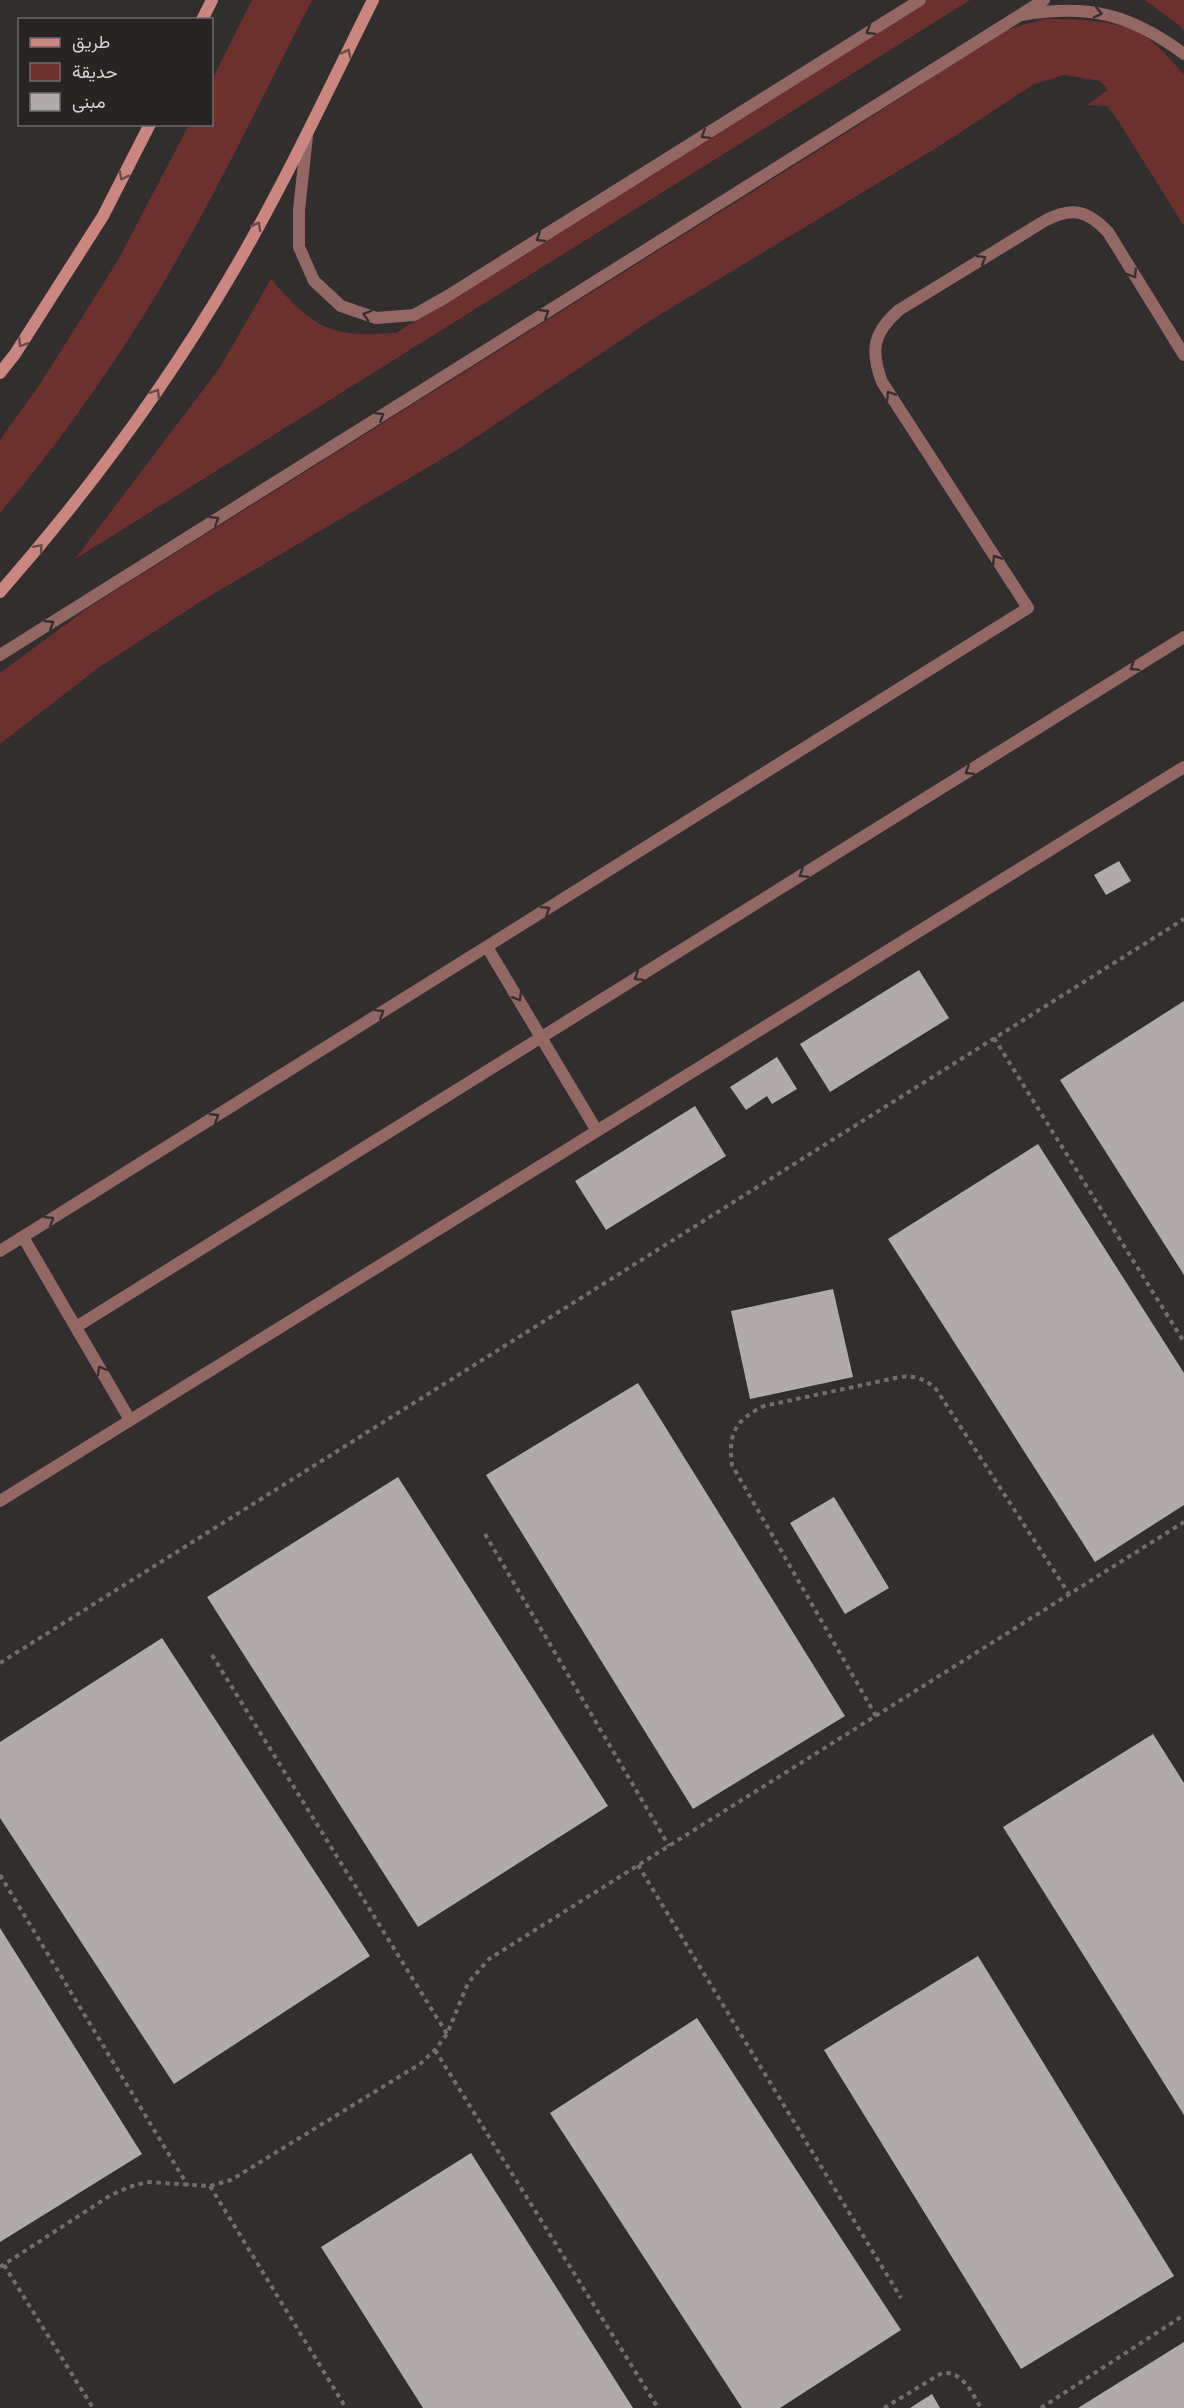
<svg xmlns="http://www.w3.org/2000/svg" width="1184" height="2408" viewBox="0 0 1184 2408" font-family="'PT Serif',Vazirmatn,serif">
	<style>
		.green { fill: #6c312f }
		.building { fill: #b1aaaa }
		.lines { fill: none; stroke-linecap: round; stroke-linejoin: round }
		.path { stroke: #726e6e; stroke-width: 4; stroke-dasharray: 4.5 4.5; stroke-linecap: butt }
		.service { stroke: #936864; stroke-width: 12 }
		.minor { stroke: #936864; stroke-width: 12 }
		.secondary { stroke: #cb8681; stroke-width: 12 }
		.oneway { stroke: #392e2e }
		.oneway2 { stroke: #6a4b49 }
	</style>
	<rect width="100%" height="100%" fill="#332e2e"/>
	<path class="green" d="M252,0H312C259,104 208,211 147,310C103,381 54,449 0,513V440L40,384L117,262L189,125L212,124V80Z
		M928,0H970L75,559L219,369L271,279C313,328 330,338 396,333Z
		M1145,0H1184V31L1179,25Z
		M1043,19C1073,19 1103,19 1131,29C1152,37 1170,58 1184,75V226L1119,122L1107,106L1087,105L1108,90L1100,81L1064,75L1034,84L941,145L651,320L457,450L203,600L98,668L0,744V673L91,606L854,128L1004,31Z"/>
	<path class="building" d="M1119,861L1131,881L1106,895L1094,875Z
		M919,970L949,1018L830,1092L800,1044Z
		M1184,1001V1275L1060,1080Z
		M777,1057L797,1089L772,1104L767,1096L746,1110L730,1087Z
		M695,1106L726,1156L606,1230L575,1181Z
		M1038,1144L1184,1373V1505L1095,1562L888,1239Z
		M833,1289L853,1377L750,1399L731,1311Z
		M638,1383L845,1716L693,1809L486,1475Z
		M398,1477L608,1806L418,1927L207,1597Z
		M834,1497L889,1588L845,1614L790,1523Z
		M162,1638L370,1956L174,2084L0,1818V1742Z
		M1153,1734L1184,1783V2115L1003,1827Z
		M0,1928L142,2154L0,2242Z
		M978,1956L1174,2276L1021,2369L824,2050Z
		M697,2018L901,2330L780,2408H742L550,2113Z
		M471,2153L633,2408H423L321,2247Z
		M1184,2342V2408H1078Z
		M932,2394L940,2408H910Z"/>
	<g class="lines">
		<path class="path" d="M994,1038L1184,1342
			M485,1534L669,1846
			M212,1655L447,2034
			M0,1663L1184,919
			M876,1716L732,1465C728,1434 735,1420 764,1406L900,1377C915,1375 925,1379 936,1389L1069,1594
			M638,1865L901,2298
			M0,1875L188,2186
			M435,2050L658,2408
			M210,2186L346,2408
			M4,2265L93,2408
			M0,2267L111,2195L129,2187L147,2182L210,2186L231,2180L420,2064L435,2050L447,2034L468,1983L489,1959L1184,1522
			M884,2408L942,2373C963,2371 971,2392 981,2408
			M1041,2408L1184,2315"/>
		<path class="service" d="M1021,15C1088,4 1129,13 1184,54
			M487,947L597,1131
			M23,1237L130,1420
			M0,1251L1028,608L882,382C870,350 873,333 899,310L1046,220C1073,207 1087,210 1108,232L1184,355
			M76,1327L1184,637
			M0,1501L1184,767"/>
		<path class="minor" d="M307,136L299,210V247L314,281L341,306L376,318L414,315L446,297L920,0
			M0,655L1044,0"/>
		<path class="secondary" d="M202,20L212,0
			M0,373L15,354L103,216L150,124
			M0,592C88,492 167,385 234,270C285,183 328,90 373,0"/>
	</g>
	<defs><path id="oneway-chevron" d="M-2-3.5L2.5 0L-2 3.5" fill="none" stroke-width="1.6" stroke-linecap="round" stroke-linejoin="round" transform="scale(1.5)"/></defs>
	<g class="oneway">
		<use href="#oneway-chevron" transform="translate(1098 13) rotate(13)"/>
		<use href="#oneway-chevron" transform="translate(870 31) rotate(148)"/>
		<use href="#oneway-chevron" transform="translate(705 135) rotate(148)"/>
		<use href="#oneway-chevron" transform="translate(540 238) rotate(148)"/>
		<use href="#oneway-chevron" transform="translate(982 259) rotate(-31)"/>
		<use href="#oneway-chevron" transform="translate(1133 274) rotate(58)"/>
		<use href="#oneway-chevron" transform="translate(545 313) rotate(-32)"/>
		<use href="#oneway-chevron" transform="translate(367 315) rotate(-162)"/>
		<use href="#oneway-chevron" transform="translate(890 395) rotate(-123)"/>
		<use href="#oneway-chevron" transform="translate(380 416) rotate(-32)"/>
		<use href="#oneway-chevron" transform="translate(215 520) rotate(-32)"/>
		<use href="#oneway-chevron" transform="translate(996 559) rotate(-123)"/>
		<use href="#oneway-chevron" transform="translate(50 624) rotate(-32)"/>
		<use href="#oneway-chevron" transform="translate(1134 667) rotate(148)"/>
		<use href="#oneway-chevron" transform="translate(969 771) rotate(148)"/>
		<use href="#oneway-chevron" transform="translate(803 874) rotate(148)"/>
		<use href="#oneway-chevron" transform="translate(546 910) rotate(-32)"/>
		<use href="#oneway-chevron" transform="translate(638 977) rotate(148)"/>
		<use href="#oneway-chevron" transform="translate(518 997) rotate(59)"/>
		<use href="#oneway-chevron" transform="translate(380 1013) rotate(-32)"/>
		<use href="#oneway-chevron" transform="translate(215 1117) rotate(-32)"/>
		<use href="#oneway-chevron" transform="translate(50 1220) rotate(-32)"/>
		<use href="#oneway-chevron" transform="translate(101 1370) rotate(-120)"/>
	</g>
	<g class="oneway2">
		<use href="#oneway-chevron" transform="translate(347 53) rotate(-64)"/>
		<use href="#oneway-chevron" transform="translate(123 176) rotate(117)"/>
		<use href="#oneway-chevron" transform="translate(257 226) rotate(-62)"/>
		<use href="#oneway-chevron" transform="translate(22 343) rotate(123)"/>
		<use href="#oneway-chevron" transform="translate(156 393) rotate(-58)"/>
		<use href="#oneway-chevron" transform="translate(39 548) rotate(-49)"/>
	</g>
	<rect x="18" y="18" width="195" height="108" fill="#292424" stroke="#6e6a6a" stroke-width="1.5"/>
	<rect x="30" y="38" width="30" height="9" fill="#cb8681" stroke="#6e6a6a" stroke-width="1.5"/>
	<text x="72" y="48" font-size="18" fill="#d5d2d2">طريق</text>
	<rect x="30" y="63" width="30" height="18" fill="#6c312f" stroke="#6e6a6a" stroke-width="1.5"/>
	<text x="72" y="78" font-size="18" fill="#d5d2d2">حديقة</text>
	<rect x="30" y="93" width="30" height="18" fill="#b1aaaa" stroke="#6e6a6a" stroke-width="1.5"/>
	<text x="72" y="108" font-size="18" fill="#d5d2d2">مبنى</text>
</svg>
